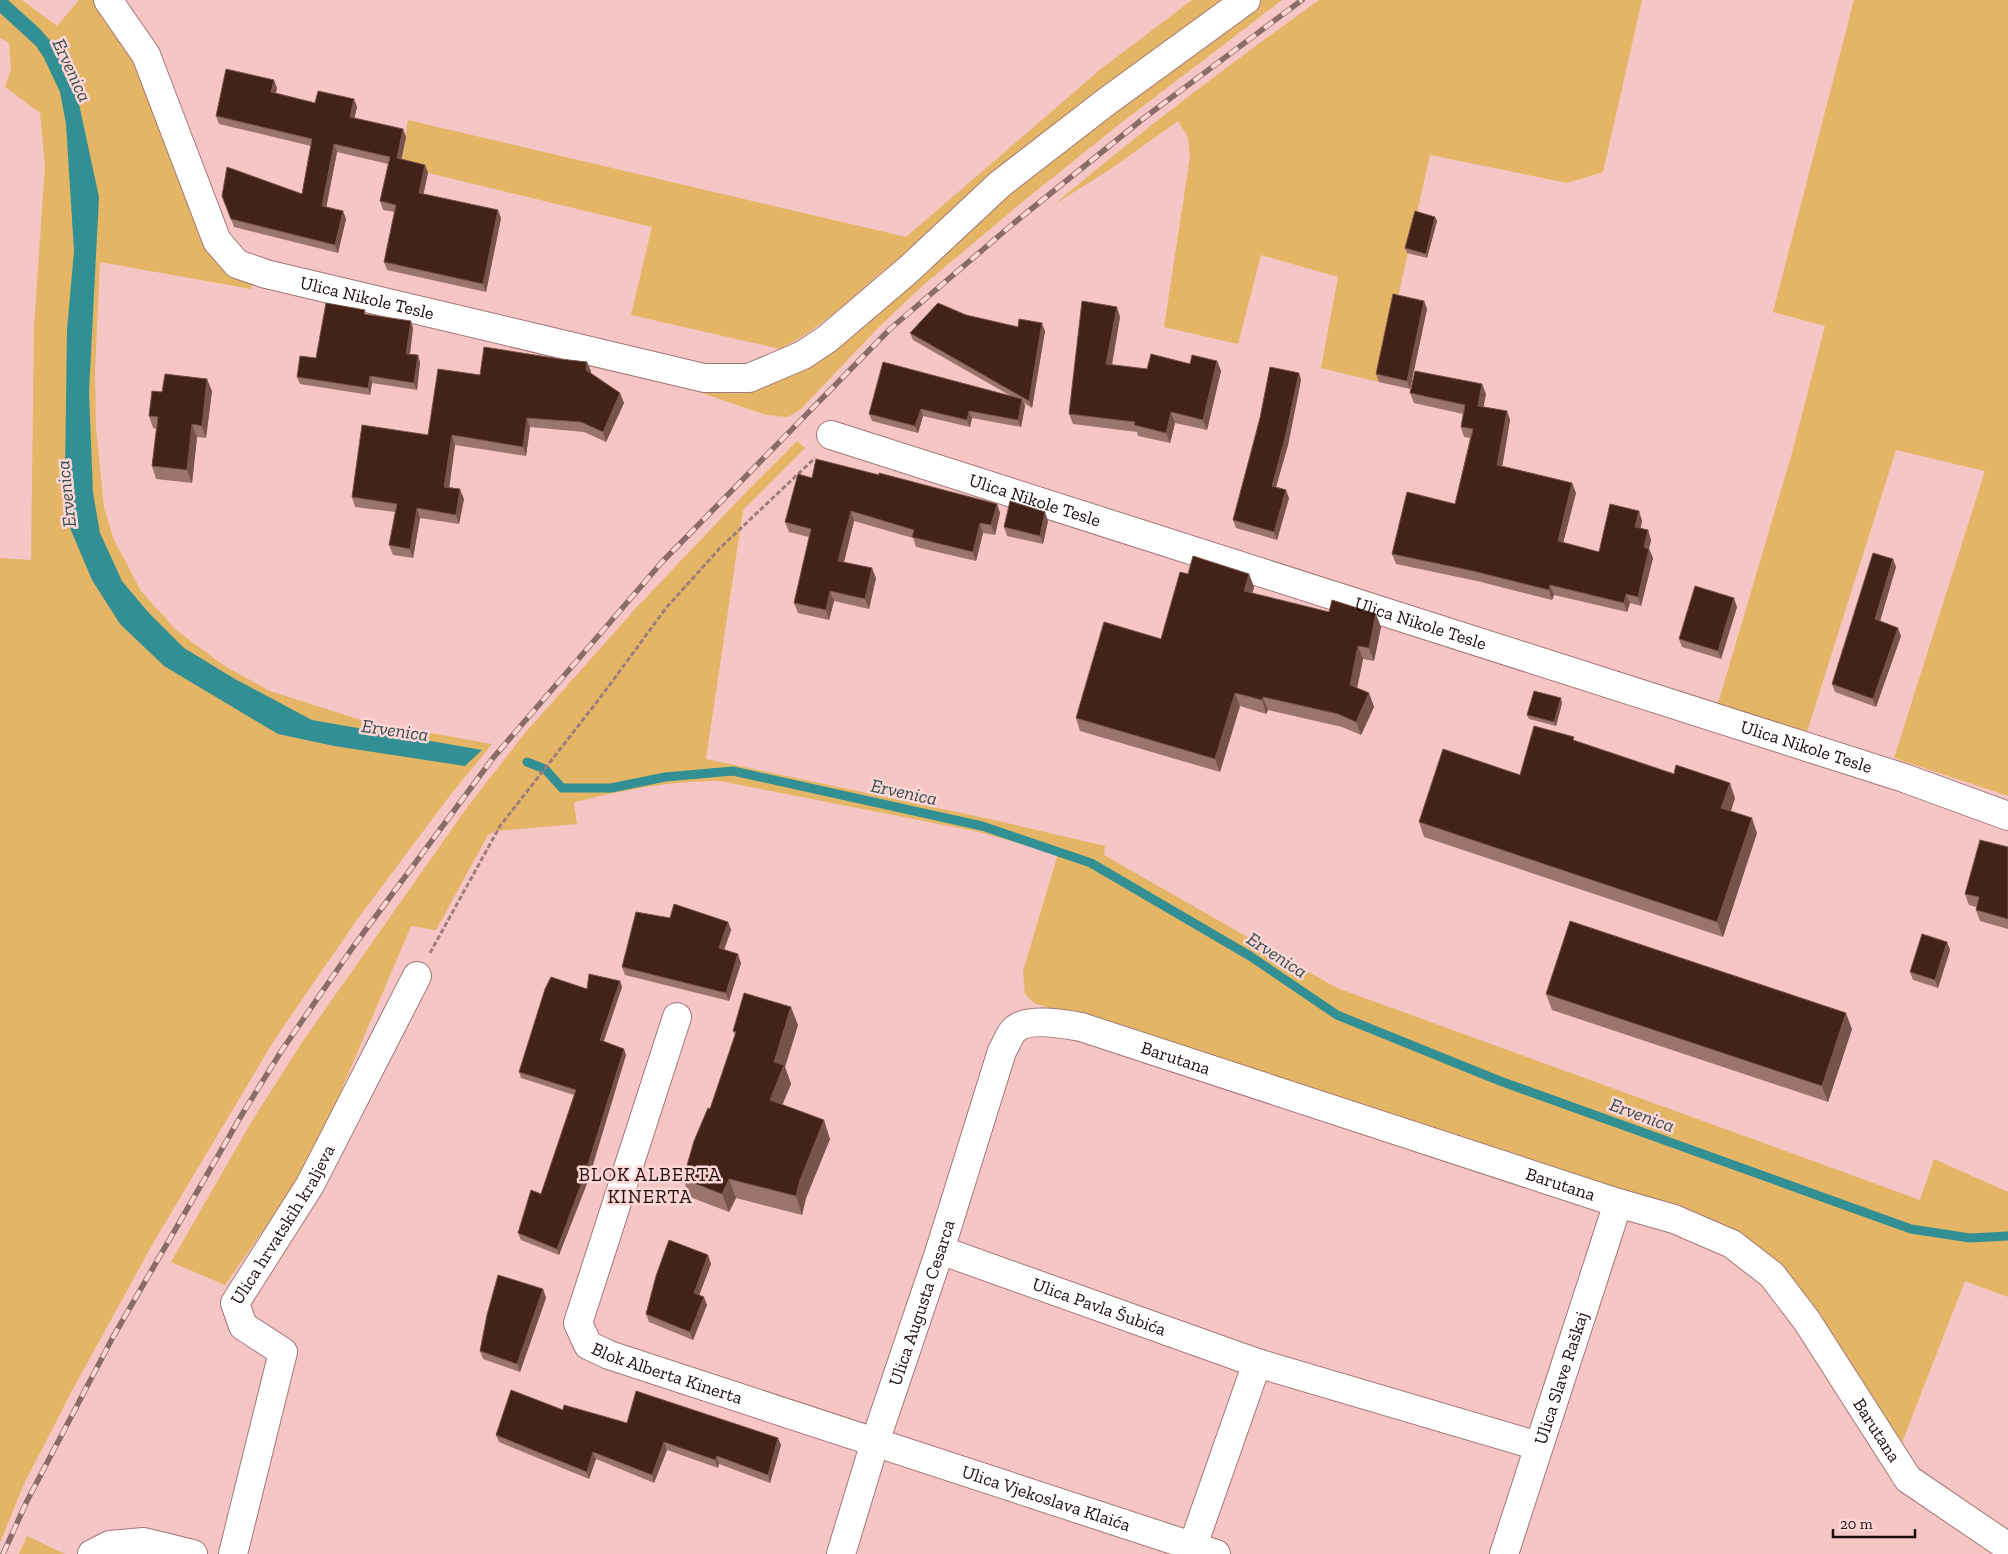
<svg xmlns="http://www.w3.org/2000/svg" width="2008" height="1554" viewBox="0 0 2008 1554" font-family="'Zilla Slab',serif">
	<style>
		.green { fill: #e3b565 }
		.water { fill: #329094 }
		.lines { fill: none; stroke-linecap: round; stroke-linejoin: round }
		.stream { stroke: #329094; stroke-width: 9 }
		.street-casing { stroke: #a17776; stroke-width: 30 }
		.path { stroke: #9f7d7c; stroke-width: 3; stroke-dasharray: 5 2.5; stroke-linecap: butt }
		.street { stroke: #fff; stroke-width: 28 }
		.rail-casing { stroke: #8a6b6a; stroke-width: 5.5 }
		.rail { stroke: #fdd6d5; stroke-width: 4; stroke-dasharray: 11; stroke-linecap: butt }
		.wall { fill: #9c746e }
		.shaded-wall { fill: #78534b }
		.building { fill: #432217; stroke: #78534b }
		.labels { text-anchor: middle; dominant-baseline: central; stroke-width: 5; stroke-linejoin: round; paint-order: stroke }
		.street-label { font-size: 18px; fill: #1c0d0d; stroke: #fdd6d5 }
		.water-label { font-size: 19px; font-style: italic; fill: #314e4f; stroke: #fdd6d5 }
		.neighbourhood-label { font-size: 19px; letter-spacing: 1px; fill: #1c0d0d; stroke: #fdd6d5 }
	</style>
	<rect width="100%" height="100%" fill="#f5c6c5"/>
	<path class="green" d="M0,0H22L57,26L79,0H98L133,52L253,283L251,289L100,262L95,371L96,428L104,508L114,540L141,591L176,630L223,665L270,691L364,721L492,744L451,794L356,921L275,1039L156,1238L74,1387L23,1486L0,1543V558L31,560L34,327L45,166L40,113L5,87L11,69L9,43L0,38Z
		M1192,0H1232L879,274C848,302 817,330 780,349L631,315L652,227L400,166L408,120L906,237L1102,68Z
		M1257,0H1282L1117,126L1026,199L920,288L876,330L800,410L788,417L766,415L696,391L698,383H765L1041,164Z
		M1319,0H1642L1603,172L1567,183L1430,155L1379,382L1321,368L1338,277L1261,255L1238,344L1164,327L1190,157L1188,137L1178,121L1109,170L1055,204C1140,132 1228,65 1319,0Z
		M1854,0H2008V796L1894,758L1985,471L1896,450L1806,735L1717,707L1792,453L1825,326L1773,312Z
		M797,441L805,448L743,510L706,759L994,820L1105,846L1104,855L1337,988L1920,1200L1934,1159L2008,1192V1297L1965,1281L1899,1450L1763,1251L1733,1229L1711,1219L1034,1003L1025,994L1023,971L1058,854L975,831L720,781C670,780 622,791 574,802L577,824L495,831L488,835L436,930L411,926L321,1138L297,1182L225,1285L171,1262L252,1121L303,1041L468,806L525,733L637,607L748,490Z
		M27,1536L65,1554H19Z"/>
	<path class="water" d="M0,0H8L40,29L54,45L76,90L99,197L89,392L93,493L100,533L122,581L148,612L184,648L235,679L312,720L482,750L465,766L334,746L278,734L164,666L120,624L92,580L70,528L65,472L67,330L74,251L66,124L60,92L44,58L36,46L0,13Z"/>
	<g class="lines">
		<path class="stream" d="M527,762L545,769L562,788H611L665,777L733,771L982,826L1091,863L1250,956L1337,1015L1500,1081L1911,1229L1970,1238L2008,1236"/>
		<defs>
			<g id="street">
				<path id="s1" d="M108,0L146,55L217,241L237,264L266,274L704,378H749L803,355L827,339L908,270L1000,184L1106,102L1246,0"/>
				<path id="s2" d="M831,435L1904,778L2008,816"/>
				<path id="s3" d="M677,1017L578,1323L588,1345L609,1355L1216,1554"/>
				<path id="s4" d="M940,1250L1257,1363L1538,1446"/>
				<path d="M92,1554L110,1545L144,1542L193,1554"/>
				<path id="s5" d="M233,1554L283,1352L243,1326L235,1303L310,1185L417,976"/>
				<path id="s6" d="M841,1554L875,1442L940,1250L1002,1051C1006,1045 1009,1035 1014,1030C1027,1017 1065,1024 1081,1027L1618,1203L1674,1219L1732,1244L1772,1275L1807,1321L1908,1479L2008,1547"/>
				<path d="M1190,1554L1257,1363"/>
				<path id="s7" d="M1504,1554L1618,1203"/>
			</g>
		</defs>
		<use href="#street" class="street-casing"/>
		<path class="path" d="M430,953L500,826L600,698L666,608L720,548L815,458"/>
		<use href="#street" class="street"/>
		<defs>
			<path id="rail" d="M3,1554L27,1501L113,1337L241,1116L282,1050L353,947L493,758L662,562L890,329L1014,223L1144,118L1302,0"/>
		</defs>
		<use href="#rail" class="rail-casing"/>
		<use href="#rail" class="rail"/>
	</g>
	<path class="wall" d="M277,88L276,93L315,103L354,99L357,107L354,118L403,129L406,137L401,159L425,165L428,173L423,194L501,218L486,292L387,270L384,262L395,212L383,210L380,201L388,164L337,152L326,207L343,211L346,219L338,253L234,227L222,196L302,194L311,146L219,124L216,116Z
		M1435,217L1437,221L1427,258L1407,253L1405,248Z
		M1424,301L1427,309L1410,389L1379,382L1376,374Z
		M365,310L366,315L413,328L410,354L420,362L417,390L372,383L370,395L300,384L297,377Z
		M966,315L1018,327L1045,331L1032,408L1024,403L1025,406L1021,427L972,418L970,427L923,416L918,433L872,421L869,414L1009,395L913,340L910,333Z
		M1120,317L1112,365L1147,369L1190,364L1217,361L1221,371L1207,430L1175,423L1170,443L1138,436L1137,432L1073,424L1069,414Z
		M591,371V373L624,403L606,442L584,432L530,427L526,456L455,445L449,488L464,499L459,524L420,518L413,558L393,555L389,545L395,512L355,507L352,497L428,435L480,375Z
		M1299,373L1301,380L1288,445L1276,487L1289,498L1277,540L1236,528L1233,520Z
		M212,391L206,438L197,437L192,483L156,479L152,466L156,429L153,428L149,416L162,392Z
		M1410,393L1486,394L1483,407L1507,411L1510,420L1502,466L1572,483L1576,493L1563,543L1599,552L1639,511L1642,521L1640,529L1648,530L1651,540L1649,549L1653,558L1641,606L1630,603L1627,612L1554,595L1552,600L1477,581L1396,564L1392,554L1455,504L1470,438L1464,437L1461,427L1463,414L1414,403Z
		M812,478L997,504L1000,513L995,535L983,533L976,561L916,547L913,538L854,521L844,562L876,578L869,609L834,601L829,620L798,613L794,603L809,537L789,532L785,522Z
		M1048,521L1043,544L1007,536L1004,527Z
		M1893,559L1896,567L1880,621L1901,636L1876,707L1835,692L1832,684Z
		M1188,574H1249L1254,587L1252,593L1381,627L1374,661L1363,659L1357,688L1369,693L1374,707L1361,735L1342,727L1268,710L1266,714L1240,706L1220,772L1080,731L1076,718L1161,639Z
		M1737,607L1721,659L1682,647L1679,639Z
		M1562,703L1556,726L1529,719L1527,715Z
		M1575,741L1735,798L1731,811L1757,833L1723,937L1424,837L1419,822L1520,775Z
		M2008,847V929L1980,921L1976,910V907L1969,905L1965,894Z
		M670,918L728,922L731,930L724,949L741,963L729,1001L625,975L622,967Z
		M1947,942L1950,950L1938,988L1913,980L1910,972Z
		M620,981L622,987L604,1041L626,1055L588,1181L559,1255L521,1240L518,1233L541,1194L574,1095L521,1078L519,1072L587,989Z
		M1546,994L1852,1029L1828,1102L1552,1010Z
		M798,1025L785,1067L791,1084L782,1104L830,1139L806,1198L802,1215L736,1198L729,1212L690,1197L683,1179L710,1109L735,1035L733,1031Z
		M708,1255L711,1264L699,1295L707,1305L693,1340L649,1322L646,1314Z
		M543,1289L546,1298L520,1372L483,1359L480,1351Z
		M563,1410L627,1423L781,1445L770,1483L719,1464L718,1468L667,1450L654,1483L596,1459L589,1479L499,1442L496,1435Z"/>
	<path class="shaded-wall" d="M274,80L277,88L274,100L271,92Z
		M354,99L357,107L353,125L350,117Z
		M403,129L406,137L400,166L397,158Z
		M334,144L337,152L325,214L322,206Z
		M425,165L428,173L422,201L419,193Z
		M498,210L501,218L486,292L483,284Z
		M343,211L346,219L338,253L335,245Z
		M1435,217L1437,221L1427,258L1426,254Z
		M1424,301L1427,309L1410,389L1407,381Z
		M1117,307L1120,317L1110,375L1106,364Z
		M411,321L413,328L409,361L406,354Z
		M1042,323L1045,331L1032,408L1029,401Z
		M418,355L420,362L417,390L414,383Z
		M1217,361L1221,371L1207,430L1203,420Z
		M587,362L591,371L590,379L586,370Z
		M1299,373L1301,380L1288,445L1274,494L1272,486Z
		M370,376L372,383L370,395L368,388Z
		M207,379L212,391L206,438L202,426Z
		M1482,384L1486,394L1482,415L1478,406Z
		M620,393L624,403L606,442L603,432Z
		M1022,399L1025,406L1021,427L1018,420Z
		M921,409L923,416L918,433L915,426Z
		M969,411L972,418L970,427L967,420Z
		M1507,411L1510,420L1501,474L1497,465Z
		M1171,412L1175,423L1170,443L1166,433Z
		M527,418L530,427L526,456L523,447Z
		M192,424L197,437L192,483L187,470Z
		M452,435L455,445L448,496L444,487Z
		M1572,483L1576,493L1561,551L1558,541Z
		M460,489L464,499L459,524L456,515Z
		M1286,490L1289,498L1277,540L1274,532Z
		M997,504L1000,513L995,535L991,525Z
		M417,508L420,518L413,558L410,549Z
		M851,511L854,521L842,570L838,561Z
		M1639,511L1642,521L1639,537L1635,527Z
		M1045,512L1048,521L1043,544L1040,536Z
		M980,523L983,533L976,561L973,552Z
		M1648,530L1651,540L1647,557L1644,547Z
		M1649,549L1653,558L1641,606L1638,597Z
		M1893,559L1896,567L1878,628L1875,619Z
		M872,568L876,578L869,609L865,599Z
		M1249,574L1254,587L1249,604L1244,591Z
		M1550,585L1554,595L1552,600L1549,590Z
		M830,591L834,601L829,620L826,610Z
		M1626,594L1630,603L1627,612L1624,603Z
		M1734,598L1737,607L1721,659L1718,651Z
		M1376,614L1381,627L1374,661L1369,648Z
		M1898,628L1901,636L1876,707L1873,699Z
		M1358,646L1363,659L1355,698L1350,685Z
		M1235,693L1240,706L1220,772L1215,759Z
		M1369,693L1374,707L1361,735L1356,722Z
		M1263,697L1268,710L1266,714L1262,700Z
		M1561,698L1562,703L1556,726L1554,722Z
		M1730,783L1735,798L1727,823L1721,808Z
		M1752,818L1757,833L1723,937L1717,922Z
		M728,922L731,930L722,956L719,948Z
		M1947,942L1950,950L1938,988L1935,980Z
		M738,954L741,963L729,1001L726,993Z
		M620,981L622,987L602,1046L600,1040Z
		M791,1007L798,1025L785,1067L791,1084L777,1118L770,1100L774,1062Z
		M1846,1013L1852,1029L1828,1102L1822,1086Z
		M624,1049L626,1055L588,1181L559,1255L557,1249Z
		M824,1120L830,1139L806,1198L802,1215L796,1196L800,1180Z
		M729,1179L736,1198L729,1212L722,1194Z
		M708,1255L711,1264L697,1301L694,1293Z
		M543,1289L546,1298L520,1372L517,1364Z
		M704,1297L707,1305L693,1340L690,1332Z
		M778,1438L781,1445L770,1483L768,1475Z
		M664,1442L667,1450L654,1483L652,1475Z
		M593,1452L596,1459L589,1479L587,1472Z
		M717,1456L719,1464L718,1468L715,1460Z"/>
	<path class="building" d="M226,69L274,80L271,92L315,103L318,91L354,99L350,117L403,129L397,158L425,165L419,193L498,210L483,284L384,262L396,205L380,201L390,157L334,144L322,206L343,211L335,245L231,219L222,196L227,167L302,194L312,139L216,116Z
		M1415,211L1435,217L1426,254L1405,248Z
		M1393,294L1424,301L1407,381L1376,374Z
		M1082,301L1117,307L1106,364L1147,369L1151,354L1190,364L1192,355L1217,361L1203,420L1171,412L1166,433L1134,425L1135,422L1069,414Z
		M326,303L365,310L364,314L411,321L406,354L418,355L414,383L370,376L368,388L297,377L300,356L316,358Z
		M938,303L966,315L1018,327L1019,319L1042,323L1029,401L910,333Z
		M484,347L560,359L587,362L586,370L620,393L603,432L581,422L527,418L523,447L452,435L444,487L460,489L456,515L417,508L410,549L389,545L397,504L352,497L362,425L428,435L438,369L480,375Z
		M883,362L1022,399L1018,420L969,411L967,420L921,409L915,426L869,414Z
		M1270,367L1299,373L1285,438L1272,486L1286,490L1274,532L1233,520L1260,418Z
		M1415,371L1482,384L1478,406L1507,411L1497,465L1572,483L1558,541L1599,552L1610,504L1639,511L1635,527L1648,530L1644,547L1649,549L1638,597L1626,594L1624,603L1550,585L1549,590L1473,571L1392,554L1407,492L1455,504L1473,429L1461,427L1465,405L1410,393Z
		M165,374L207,379L202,426L192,424L187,470L152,466L158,417L149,416L152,391L162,392Z
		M816,459L879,475V473L997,504L991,525L980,523L973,552L912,537L914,530L851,511L838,561L872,568L865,599L830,591L826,610L794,603L811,529L785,522L798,474L812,478Z
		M1010,501L1045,512L1040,536L1004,527Z
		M1873,553L1893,559L1875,619L1898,628L1873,699L1832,684Z
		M1193,556L1249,574L1244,591L1329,612L1332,600L1376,614L1369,648L1358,646L1350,685L1369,693L1356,722L1338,714L1263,697L1262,700L1235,693L1215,759L1076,718L1104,622L1161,639L1180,572L1188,574Z
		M1695,586L1734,598L1718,651L1679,639Z
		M1534,691L1561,698L1554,722L1527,715Z
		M1534,726L1574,737L1573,740L1674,774L1676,765L1730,783L1721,808L1752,818L1717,922L1419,822L1443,749L1520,775Z
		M1980,840L2008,847V919L1976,910L1979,897L1965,894Z
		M674,904L728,922L719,948L738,954L726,993L622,967L636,912L670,918Z
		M1570,921L1846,1013L1822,1086L1546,994Z
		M1922,934L1947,942L1935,980L1910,972Z
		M589,974L620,981L600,1040L624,1049L585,1174L557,1249L518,1233L531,1190L541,1194L576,1090L519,1072L545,989L551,977L587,989Z
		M744,993L791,1007L774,1062L784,1065L770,1100L824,1120L800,1180L796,1196L729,1179L722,1194L683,1179L694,1141L708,1108L710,1109L736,1032L733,1031Z
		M669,1240L708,1255L694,1293L704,1297L690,1332L646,1314L656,1276Z
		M498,1275L543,1289L517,1364L480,1351L487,1315Z
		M511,1390L563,1410L564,1405L627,1423L636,1391L778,1438L768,1475L717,1456L715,1460L664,1442L652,1475L593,1452L587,1472L496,1435Z"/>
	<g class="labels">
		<g class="street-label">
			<text stroke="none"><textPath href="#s1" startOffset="431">Ulica Nikole Tesle</textPath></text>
			<text stroke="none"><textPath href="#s2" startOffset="214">Ulica Nikole Tesle</textPath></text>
			<text stroke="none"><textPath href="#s2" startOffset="619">Ulica Nikole Tesle</textPath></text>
			<text stroke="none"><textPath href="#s2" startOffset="1024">Ulica Nikole Tesle</textPath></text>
			<text stroke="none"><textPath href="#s6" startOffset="721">Barutana</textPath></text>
			<text stroke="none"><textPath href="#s6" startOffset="1126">Barutana</textPath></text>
			<text stroke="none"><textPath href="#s5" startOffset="372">Ulica hrvatskih kraljeva</textPath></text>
			<text stroke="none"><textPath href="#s6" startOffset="264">Ulica Augusta Cesarca</textPath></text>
			<text stroke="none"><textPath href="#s4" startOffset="169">Ulica Pavla Šubića</textPath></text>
			<text stroke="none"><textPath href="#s3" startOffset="430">Blok Alberta Kinerta</textPath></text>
			<text stroke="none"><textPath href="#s7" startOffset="185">Ulica Slave Raškaj</textPath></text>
			<text stroke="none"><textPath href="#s6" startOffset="1546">Barutana</textPath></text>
			<text stroke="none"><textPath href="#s3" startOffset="829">Ulica Vjekoslava Klaića</textPath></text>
		</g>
		<g class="water-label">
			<text transform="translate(72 70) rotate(65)">Ervenica</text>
			<text transform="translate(66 494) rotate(-96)">Ervenica</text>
			<text transform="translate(395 730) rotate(8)">Ervenica</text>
			<text transform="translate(904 792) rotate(12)">Ervenica</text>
			<text transform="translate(1277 955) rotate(33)">Ervenica</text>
			<text transform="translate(1642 1115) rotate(20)">Ervenica</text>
		</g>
		<g class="neighbourhood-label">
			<text x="650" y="1174">BLOK ALBERTA<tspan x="650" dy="22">KINERTA</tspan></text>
		</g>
	</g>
	<path d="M1833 1529v8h82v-8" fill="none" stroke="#1c0d0d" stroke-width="2.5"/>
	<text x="1840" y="1529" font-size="15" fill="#1c0d0d" stroke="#fdd6d5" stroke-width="4" paint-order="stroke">20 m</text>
</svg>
